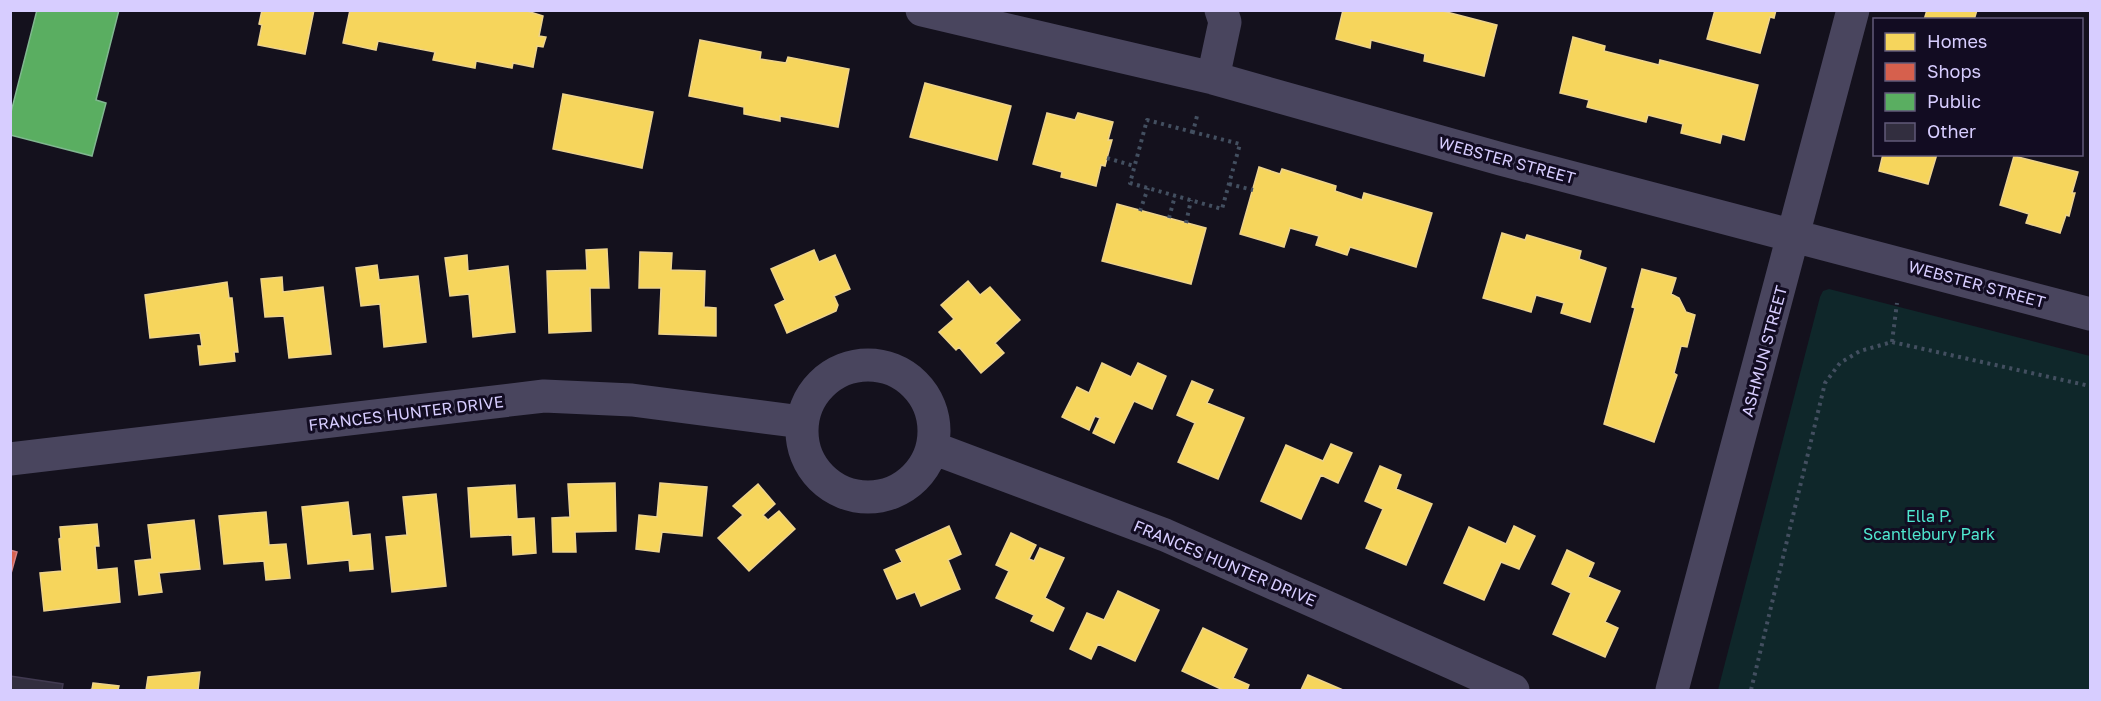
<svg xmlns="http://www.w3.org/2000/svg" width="2101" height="701" viewBox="0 0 2101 701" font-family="'Golos Text',sans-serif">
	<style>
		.green { fill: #0f272a }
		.homes { fill: #f6d55c; stroke: #edd38d; stroke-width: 1.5 }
		.shops { fill: #d6604d; stroke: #d68182; stroke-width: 1.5 }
		.public { fill: #5aae61; stroke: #80b790; stroke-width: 1.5 }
		.building { fill: #322e3f; stroke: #413a51; stroke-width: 1.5 }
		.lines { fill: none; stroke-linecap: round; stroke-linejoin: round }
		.path { stroke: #434f60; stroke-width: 4; stroke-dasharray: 3 4.5; stroke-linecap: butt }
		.street { stroke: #49455e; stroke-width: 33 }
		.labels { text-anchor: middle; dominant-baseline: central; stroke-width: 6; stroke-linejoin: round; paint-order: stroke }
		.street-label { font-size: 16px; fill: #d7cdff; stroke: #120c22 }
		.park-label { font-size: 16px; fill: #50e8d0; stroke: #120c22 }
	</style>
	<rect width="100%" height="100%" fill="#14111d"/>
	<path class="green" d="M1829,289L2090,356V690H1718L1820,297L1823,291Z"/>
	<path class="homes" d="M262,10H314L305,54L258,45L262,25L259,24Z
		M350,10H524L543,16L539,36L546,37L543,47L537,46L533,67L513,63L512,68L476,61L475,68L433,60L435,52L378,41L376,50L343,43Z
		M1343,10H1439L1497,25L1484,76L1424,61L1425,54L1371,40L1370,48L1336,39Z
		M1715,10H1776L1774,18L1770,17L1760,53L1707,39Z
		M1927,10H1977L1974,20H1924Z
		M1573,37L1605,46L1604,51L1659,65L1660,60L1758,85L1744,140L1722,134L1720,143L1681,133L1683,124L1648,115L1646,122L1587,107L1589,100L1560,93Z
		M700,40L761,52L760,59L786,63L788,57L849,69L838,127L780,116V121L744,114V107L689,96Z
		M925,83L1011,106L997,160L910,137Z
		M563,94L653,112L642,168L553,149Z
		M1047,113L1075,120L1078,113L1113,122L1108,140H1112L1107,158L1105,166L1101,165L1096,186L1061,177L1062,172L1033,164Z
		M1883,154H1937L1928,184L1879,171Z
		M2014,156L2078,172L2072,193H2075L2069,216L2066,215L2060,233L2026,223L2029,214L2000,205Z
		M1259,167L1280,174L1282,169L1336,186L1335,191L1362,200L1364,193L1432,213L1416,267L1350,247L1347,255L1316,245L1319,236L1290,228L1284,247L1240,234Z
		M1117,204L1206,228L1191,284L1102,261Z
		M1502,233L1525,240L1527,235L1581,251L1579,259L1606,268L1590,322L1561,313L1564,303L1536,295L1531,312L1483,298Z
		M607,249L609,288H590L591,331L549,333L547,271L587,270L586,250Z
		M814,250L819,262L835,255L850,289L834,296L838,305L836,311L787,333L775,305L785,300L771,269Z
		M640,252L672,253L671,270L705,271L704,307L716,308V336L659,334L661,288H639Z
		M467,255L468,271L508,266L515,332L473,337L469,294L450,296L445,258Z
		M377,265L379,280L418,276L426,342L384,347L380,304L361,306L356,268Z
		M1642,269L1676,278L1671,294L1679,298L1686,312L1695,315L1687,347L1681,346L1674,373L1677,375L1654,442L1604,424L1635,308L1632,307Z
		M282,277L283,292L323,287L331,354L289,358L284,316L265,317L261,279Z
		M968,281L980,295L990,287L1020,320L995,343L1004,353L981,373L959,347L956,350L939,332L954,319L941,305Z
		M227,282L229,298H232L238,352H234L235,361L200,365L198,346H202L200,333L150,338L145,295Z
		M1102,363L1131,377L1138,363L1166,376L1152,409L1134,401L1114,443L1093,433L1100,418L1095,416L1089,430L1062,417L1077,387L1089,393Z
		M1192,381L1213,390L1207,403L1244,418L1218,479L1178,462L1195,423L1177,415Z
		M1331,444L1352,453L1338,483L1321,475L1301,519L1261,501L1286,445L1323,461Z
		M1380,466L1401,475L1396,489L1432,504L1406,565L1366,548L1383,509L1365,501Z
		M615,483L616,531L575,532L576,552H553L552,518L570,517L568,484Z
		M660,483L707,487L702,536L662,532L659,552L636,549L639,515L657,517Z
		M758,484L775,504L763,515L768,520L779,511L795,529L749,571L718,538L743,515L733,506Z
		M515,485L517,519L534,518L536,553L513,555L512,535L471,537L468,488Z
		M436,494L446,586L392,592L386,537L407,535L403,497Z
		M348,502L352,536L370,534L373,569L350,571L349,560L308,564L302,507Z
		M266,512L269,545L286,544L290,578L266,580L264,561L224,564L219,516Z
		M194,520L200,569L159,573L162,592L139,595L135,561L152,559L148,525Z
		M97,524L99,546H95L97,570L117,568L120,602L44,611L40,573L62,571L59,539L61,538L60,527Z
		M949,526L961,554L948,560L960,589L921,606L915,592L897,599L884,570L902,562L896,550Z
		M1514,526L1535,536L1519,569L1501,562L1484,600L1444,583L1469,527L1506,544Z
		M1011,533L1036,545L1029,559L1034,561L1040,548L1064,558L1045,598L1064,608L1053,631L1031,621L1034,615L996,598L1009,571L996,565Z
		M1567,550L1594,563L1588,577L1620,591L1605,622L1618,628L1605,657L1553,634L1571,593L1552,584Z
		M1118,591L1159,610L1135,661L1098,644L1091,659L1070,649L1087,613L1104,620Z
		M1203,628L1247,649L1233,678L1249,685L1247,690H1223L1182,671Z
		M200,672L198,690H146L148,677Z
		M1308,675L1343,690H1301Z
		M93,683L119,686L118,690H90L92,689Z"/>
	<path class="shops" d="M10,550L17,552L10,577Z"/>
	<path class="public" d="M37,10H119L96,100L106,103L92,156L10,135V116Z"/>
	<path class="building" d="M10,676L63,684L62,690H10Z"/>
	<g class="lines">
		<path class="path" d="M1193,132L1147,120L1130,183L1222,209L1240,144L1193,132L1197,116
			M1107,158L1134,166
			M1229,184L1253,190
			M1140,211L1148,188
			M1169,218L1175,196
			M1186,223L1191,200
			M1892,342L1897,303
			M1751,690L1825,383L1840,363L1860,351L1892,342L2090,386"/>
		<path class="street" d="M922,10L1213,78L1501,159L2090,314
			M1213,78L1225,22L1221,10
			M802 431a66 66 0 1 1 132 0a66 66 0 1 1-132 0Z
			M933,448L1165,535L1513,690
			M10,459L544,396L632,400L802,422
			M1672,690L1853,10"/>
	</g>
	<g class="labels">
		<g class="street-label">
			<text transform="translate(1507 160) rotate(15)">WEBSTER STREET</text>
			<text transform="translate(1977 284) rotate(15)">WEBSTER STREET</text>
			<text transform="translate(1764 351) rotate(-75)">ASHMUN STREET</text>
			<text transform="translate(406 413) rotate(-7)">FRANCES HUNTER DRIVE</text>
			<text transform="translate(1225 563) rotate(23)">FRANCES HUNTER DRIVE</text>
		</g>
		<g class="park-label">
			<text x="1929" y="516">Ella P.<tspan x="1929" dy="18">Scantlebury Park</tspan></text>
		</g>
	</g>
	<rect width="2101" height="701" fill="none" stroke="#d7cdff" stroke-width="24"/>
	<rect x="1873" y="18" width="210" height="138" fill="#120c22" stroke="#61597a" stroke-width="1.5"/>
	<rect x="1885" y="33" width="30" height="18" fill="#f6d55c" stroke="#61597a" stroke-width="1.5"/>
	<text x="1927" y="48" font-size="18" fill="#d7cdff">Homes</text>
	<rect x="1885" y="63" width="30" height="18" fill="#d6604d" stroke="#61597a" stroke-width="1.5"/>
	<text x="1927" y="78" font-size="18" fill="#d7cdff">Shops</text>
	<rect x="1885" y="93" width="30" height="18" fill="#5aae61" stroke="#61597a" stroke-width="1.5"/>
	<text x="1927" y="108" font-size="18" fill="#d7cdff">Public</text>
	<rect x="1885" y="123" width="30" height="18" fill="#322e3f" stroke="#61597a" stroke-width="1.5"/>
	<text x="1927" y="138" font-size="18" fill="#d7cdff">Other</text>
</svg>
